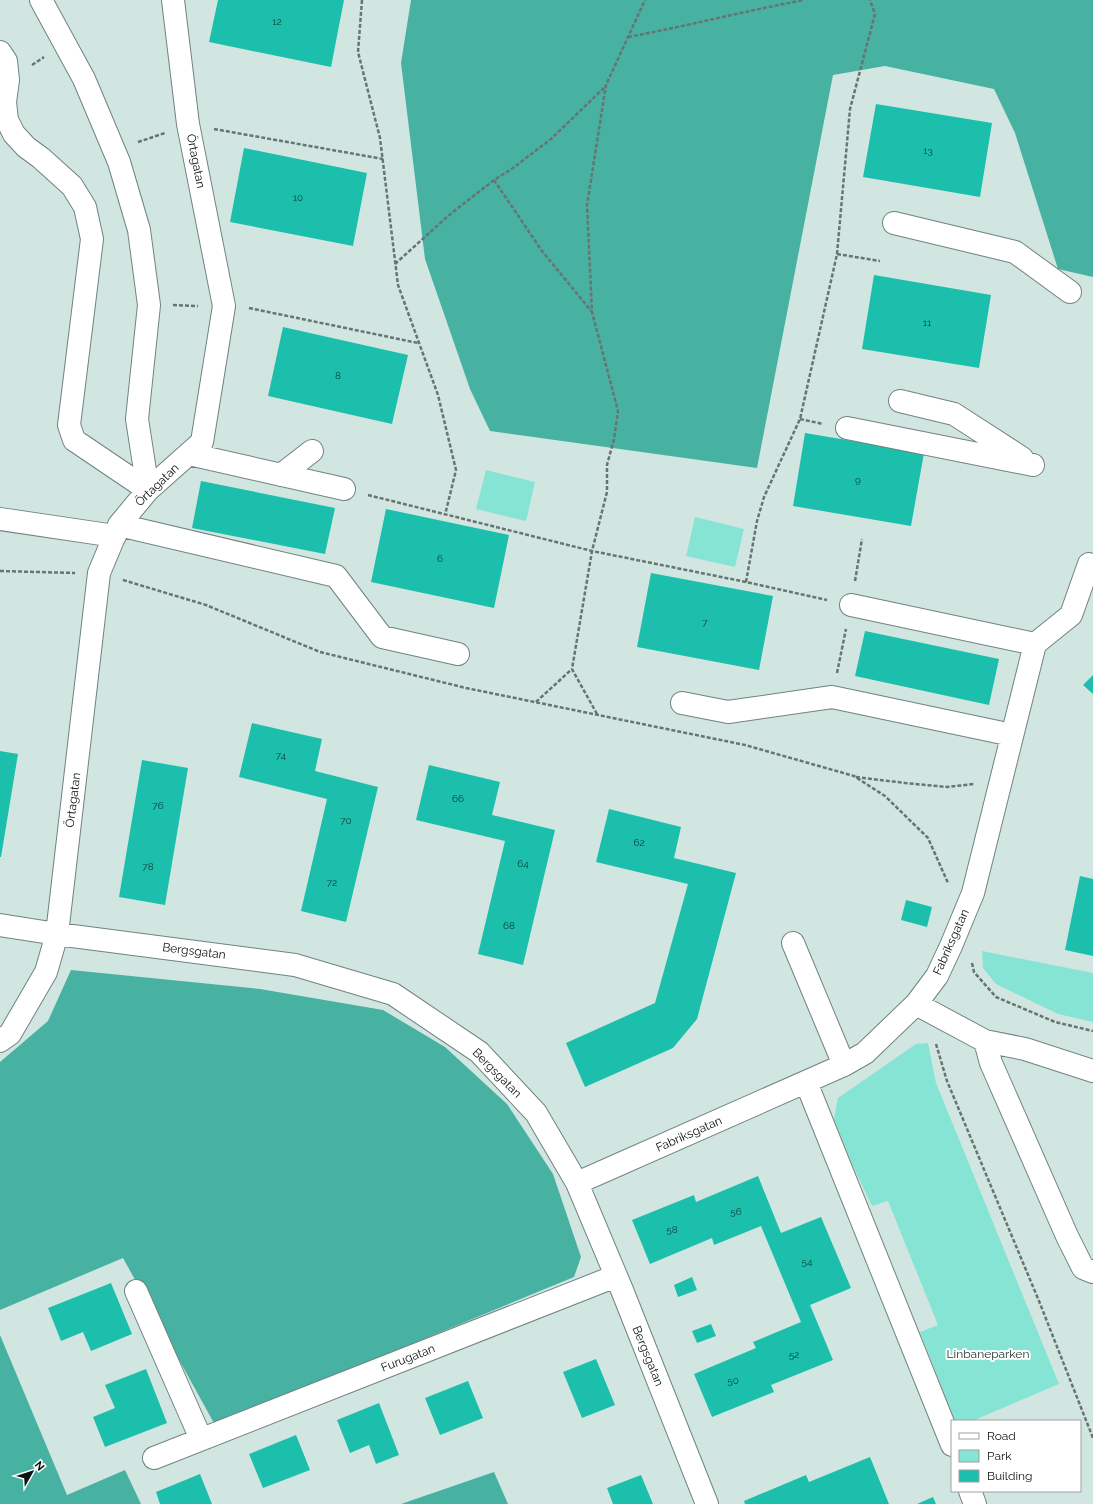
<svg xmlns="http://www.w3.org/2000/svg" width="1093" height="1504" viewBox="0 0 1093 1504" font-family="Raleway,sans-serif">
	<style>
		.green { fill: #86e4d4 }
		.forest { fill: #47b2a2 }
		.building { fill: #1cbfab }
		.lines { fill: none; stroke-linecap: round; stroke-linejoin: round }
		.minor-casing { stroke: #70837f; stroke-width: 24 }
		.path { stroke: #677472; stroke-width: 2.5; stroke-dasharray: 4 2; stroke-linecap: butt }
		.minor { stroke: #fff; stroke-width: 22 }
		.labels { text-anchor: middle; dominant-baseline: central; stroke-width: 4; stroke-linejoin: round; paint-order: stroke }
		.number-label { font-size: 10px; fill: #0f3d38 }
		.street-label { font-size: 12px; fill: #0b1211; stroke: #fff }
		.park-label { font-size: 12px; fill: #19312c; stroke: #fff }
	</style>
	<rect width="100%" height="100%" fill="#d1e6e1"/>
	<path class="green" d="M486,470L535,482L526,521L476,509Z
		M695,517L744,529L735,567L686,556Z
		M982,951L1093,973V1022L1058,1014L996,984L983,968Z
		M928,1043L936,1083L1059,1384L972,1421H955L920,1332L938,1325L888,1201L872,1206L852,1164L834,1119L838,1098L916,1044Z"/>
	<path class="forest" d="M411,0H1093V277L1058,269L1015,133L994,89L885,66L833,75L757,468L490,431L470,389L425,259L401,63Z
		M71,970L260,989L383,1010L445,1047L507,1104L553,1174L581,1257L574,1277L215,1425L123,1258L0,1310V1062L48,1021Z
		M0,1335L67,1495L125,1470L141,1504H0Z
		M494,1472L508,1504H401Z"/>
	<path class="building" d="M218,0H344L331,67L209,42Z
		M876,104L992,123L980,197L863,177Z
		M244,148L367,173L353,246L230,222Z
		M874,275L991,295L979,368L862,349Z
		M283,327L408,355L392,424L268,396Z
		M805,433L924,453L911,526L793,506Z
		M201,481L335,508L325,554L192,528Z
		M386,509L509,535L494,608L371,582Z
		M651,573L773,596L759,670L637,647Z
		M865,631L999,659L989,705L855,676Z
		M1093,675V694L1083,685Z
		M252,723L322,739L315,771L378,787L346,922L301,911L327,799L239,777Z
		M0,751L18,754L1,857H0Z
		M142,760L188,768L165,905L119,897Z
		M429,765L500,782L492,815L555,830L523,965L478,954L505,841L416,820Z
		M609,809L681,827L674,858L736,873L697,1019L673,1048L585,1087L566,1043L655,1003L688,884L596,862Z
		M1080,876L1093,879V956L1065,950Z
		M906,900L932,907L927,927L901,920Z
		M758,1176L781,1233L821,1217L851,1288L810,1305L833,1360L771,1385L774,1392L712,1417L694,1374L756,1348L753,1342L801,1322L761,1226L714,1245L712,1238L650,1264L632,1220L694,1195L696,1202Z
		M692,1277L697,1290L678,1297L674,1285Z
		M111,1283L132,1334L91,1351L83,1332L61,1341L48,1308Z
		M711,1324L716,1336L697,1343L692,1331Z
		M596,1359L615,1405L582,1418L563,1372Z
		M146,1369L167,1423L105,1447L93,1417L115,1408L105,1385Z
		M468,1381L483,1418L440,1435L425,1398Z
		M379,1403L399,1455L376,1464L369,1445L350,1453L337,1420Z
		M296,1435L310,1470L263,1488L249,1454Z
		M870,1457L889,1504H745L744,1501L806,1475L809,1482Z
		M200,1474L212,1504H160L156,1492Z
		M641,1475L653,1504H613L607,1488Z
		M933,1497L936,1504H917Z"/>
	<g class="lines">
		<defs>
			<path id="minor" d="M41,0L84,79L119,162L139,230L149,305L137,419L148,490
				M0,52L6,61L8,80L5,102L7,120L14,134L26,147L41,158L72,186L85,207L92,239L69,425L74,440L148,490
				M894,223L1015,252L1070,292
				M900,401L954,414L1022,458
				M847,428L1033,465
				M189,454L344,489
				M281,475L312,451
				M0,519L115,536
				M119,525L336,576L382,637L458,654
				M851,605L1035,644
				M682,703L728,712L832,697L1012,735
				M0,925L57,934L295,965L393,994L479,1052L536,1113L577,1183L622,1290L707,1504
				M793,943L844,1065
				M916,1004L985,1041L1025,1049L1093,1071
				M0,1041L10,1034L46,972L57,934L99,573L119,525L148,490L202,442L224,306L188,124L173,0
				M985,1041L991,1063L1067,1236L1083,1268L1093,1272
				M806,1082L952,1445
				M577,1183L844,1065L865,1053L916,1004L937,976L951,946L973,893L1035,644L1071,615L1089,564
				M136,1291L201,1439
				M154,1458L616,1276
				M970,1491L975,1504"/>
		</defs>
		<use href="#minor" class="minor-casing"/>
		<path class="path" d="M362,0L358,52L380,138L398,285L438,395L456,470L445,515
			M628,37C687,26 745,11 804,0
			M32,65L44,57
			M214,129L383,159
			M138,142L165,133
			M494,180L542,251L592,312
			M837,254L880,261
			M395,264L448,216L494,180L513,168L551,139L606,86
			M173,305L198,306
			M249,308L418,343
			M800,419L823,424
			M368,495L592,551L746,582L827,600
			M0,571L75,573
			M123,580L206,605L320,652L466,688L745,745L854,776L885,796L928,838L948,883
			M855,581L862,539
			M746,582L757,521L764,497L800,419L837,254L850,109L875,14L870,0
			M837,673L846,629
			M536,702L572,669
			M597,714L572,669L592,551L607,492V465L614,439L618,411L592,312L587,205L606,85L645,0
			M856,777L905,783L947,787L974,784
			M972,963L974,972L996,997L1055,1022L1093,1031
			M936,1044L947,1081L1039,1301L1093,1438"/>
		<use href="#minor" class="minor"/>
	</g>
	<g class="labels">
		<g class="number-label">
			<text x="277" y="21">12</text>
			<text x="928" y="150">13</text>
			<text x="298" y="197">10</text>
			<text x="927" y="322">11</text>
			<text x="338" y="375">8</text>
			<text x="858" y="479">9</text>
			<text x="440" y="558">6</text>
			<text x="705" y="622">7</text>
			<text x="281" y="755">74</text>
			<text x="458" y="798">66</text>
			<text x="158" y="805">76</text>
			<text x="346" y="820">70</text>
			<text x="639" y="842">62</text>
			<text x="523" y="863">64</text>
			<text x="148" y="866">78</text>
			<text x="332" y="882">72</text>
			<text x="509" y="925">68</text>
			<text x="736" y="1211">56</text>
			<text x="672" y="1229">58</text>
			<text x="807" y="1261">54</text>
			<text x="794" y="1354">52</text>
			<text x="733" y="1380">50</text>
		</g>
		<g class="street-label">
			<text transform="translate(196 161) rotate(79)">Örtagatan</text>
			<text transform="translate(157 485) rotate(-44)">Örtagatan</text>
			<text transform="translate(73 800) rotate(-83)">Örtagatan</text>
			<text transform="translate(951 942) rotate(-66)">Fabriksgatan</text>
			<text transform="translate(194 951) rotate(7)">Bergsgatan</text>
			<text transform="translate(497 1073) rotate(45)">Bergsgatan</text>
			<text transform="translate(689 1134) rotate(-24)">Fabriksgatan</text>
			<text transform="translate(648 1356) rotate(68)">Bergsgatan</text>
			<text transform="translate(408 1358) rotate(-21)">Furugatan</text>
		</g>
		<g class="park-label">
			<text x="988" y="1354">Linbaneparken</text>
		</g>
	</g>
	<rect x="951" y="1420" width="130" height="72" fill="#ffffff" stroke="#9da0a0"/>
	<rect x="959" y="1433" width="20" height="6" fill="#ffffff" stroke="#9da0a0"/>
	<text x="987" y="1440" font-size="12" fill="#0b1211">Road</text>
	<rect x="959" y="1450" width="20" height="12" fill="#86e4d4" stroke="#9da0a0"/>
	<text x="987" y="1460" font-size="12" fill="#0b1211">Park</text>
	<rect x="959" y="1470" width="20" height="12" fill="#1cbfab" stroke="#9da0a0"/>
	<text x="987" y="1480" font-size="12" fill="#0b1211">Building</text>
	<g transform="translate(32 1472) rotate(51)" stroke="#ffffff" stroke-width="3" paint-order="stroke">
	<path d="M0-3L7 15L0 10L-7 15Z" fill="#0b1211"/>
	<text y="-6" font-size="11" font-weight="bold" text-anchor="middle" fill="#0b1211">N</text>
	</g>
</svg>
